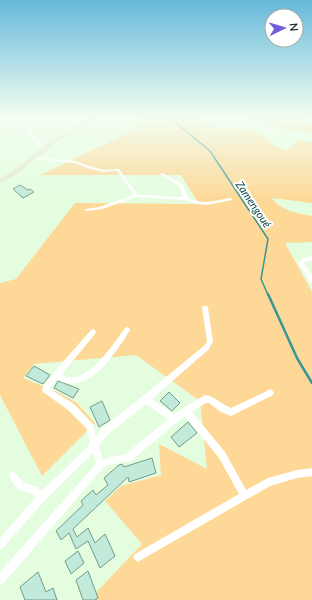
<svg xmlns="http://www.w3.org/2000/svg" width="312" height="600" viewBox="0 0 312 600" font-family="Lato,sans-serif">
	<style>
		.green { fill: #fdd896 }
		.lines { fill: none; stroke-linecap: round; stroke-linejoin: round }
		.stream-far1 { stroke: #3a9595; stroke-width: 1.5 }
		.stream { stroke: #3a9595; stroke-width: 2.5 }
		.building { fill: #c1eada; stroke: #749b8c }
		.street { fill: #fff; fill-rule: evenodd }
		.secondary { fill: #e4e6ce; fill-rule: evenodd }
		.labels { text-anchor: middle; dominant-baseline: central; stroke-width: 4; stroke-linejoin: round; paint-order: stroke }
		.water-label { font-size: 11px; font-style: italic; fill: #0c4547; stroke: #fff }
	</style>
	<rect width="100%" height="100%" fill="#e4fddf"/>
	<path class="green" d="M143,117H200L207,125L220,128L243,127L262,134L272,144L286,151L299,139L312,143V203L272,198C280,210 298,214 312,216V242L285,243L312,292V600H89L142,544L105,501L121,486L161,475L159,444L207,469L200,401L136,355L34,364L23,378L57,392L77,403L95,423L42,476L0,395V283L16,279L75,203L199,204L181,175H41L134,130Z
		M243,117H305L312,126V133L292,131Z"/>
	<g class="lines">
		<path class="stream-far1" d="M169,117L210,151L268,239L261,279L268,295"/>
		<path class="stream" d="M268,294L297,358L312,383"/>
	</g>
	<path class="building" d="M20,185L28,190L30,189L34,192L23,198L13,189Z
		M34,366L50,375L43,384L26,376Z
		M58,381L79,389L73,398L54,388Z
		M169,392L180,403L172,411L160,401Z
		M102,401L110,420L99,427L90,407Z
		M188,422L197,433L179,447L171,437Z
		M152,458L156,473L129,482L128,477L73,529L77,537L88,528L95,543L105,534L115,556L100,568L88,541L76,549L69,533L61,540L56,531L83,505L81,501L93,490L96,495L108,485L104,478L119,465L122,464L124,467Z
		M78,551L84,563L71,574L65,561Z
		M88,571L98,598L95,600H83L76,580Z
		M38,572L46,592L53,588L57,600H25L20,587Z"/>
	<g class="lines">
		<path class="street" d="M32,117L34,118L31,133L34,138L46,147V149C38,148 32,140 27,133L30,119L0,122V120Z
			M233,117C246,117 267,127 278,135L275,136L259,127Z
			M31,157L76,161L89,166L103,170L119,169L138,195L183,197L179,186L161,175L160,174L162,173L183,184L188,198C205,205 213,201 230,198L232,199V200L207,205L196,204L185,200L137,197L102,209L87,211L85,210V209L99,207L134,195L117,171L103,172L87,168L75,163L32,159L30,158Z
			M312,256V260L308,261L304,263L312,275V282H310L298,263L304,258Z
			M203,306H207L208,308L213,341L209,349L152,399L174,414L205,395C216,396 221,405 231,408L267,391L270,389L273,391L274,393L273,395L231,416L221,412L209,403H206L192,412L225,452L246,490L268,478L297,470L312,468V476L297,478L270,486L141,560L138,562L135,560L133,557L135,554L239,494L219,458L185,416L177,422L131,461L109,465L103,468L4,583L0,584V572L96,464L93,453L45,500L3,548L0,550V538L36,497C31,491 24,493 18,489C15,487 11,480 9,476L10,473L13,472C18,474 20,480 25,483C31,486 37,485 42,491L90,444L87,429L68,410L43,392L42,390C44,382 51,379 54,372L55,371L91,330L93,329L95,330L96,332L95,334L62,374C62,374 66,377 67,377C87,384 115,342 125,328L127,327L129,328L130,330L129,332C116,352 86,399 57,379L50,388V389L74,404L93,424L96,436L101,429L143,396L205,345L207,341L202,308ZM146,404L168,419L126,454L109,457L103,460L99,446L107,435Z"/>
		<path class="secondary" d="M91,117H98L53,145L14,176L0,183V179L16,169L49,142Z"/>
	</g>
	<linearGradient id="sky" x2="0" y2="1"><stop stop-color="#66b9da"/><stop offset="0.58" stop-color="#f3fef1"/><stop offset="1" stop-color="#f3fef1" stop-opacity="0"/></linearGradient>
	<rect width="312" height="201" fill="url(#sky)"/>
	<g class="labels">
		<g class="water-label">
			<text transform="translate(254 204) rotate(56)">Zamengoué</text>
		</g>
	</g>
	<g transform="translate(284 28) rotate(85)"><circle r="19" fill="#ffffff" stroke="#a8aca7"/>
	<path d="M0-3L7 15L0 10L-7 15Z" fill="#735ed8"/>
	<text y="-6" font-size="11" font-weight="bold" text-anchor="middle" fill="#262f24">N</text>
	</g>
</svg>
